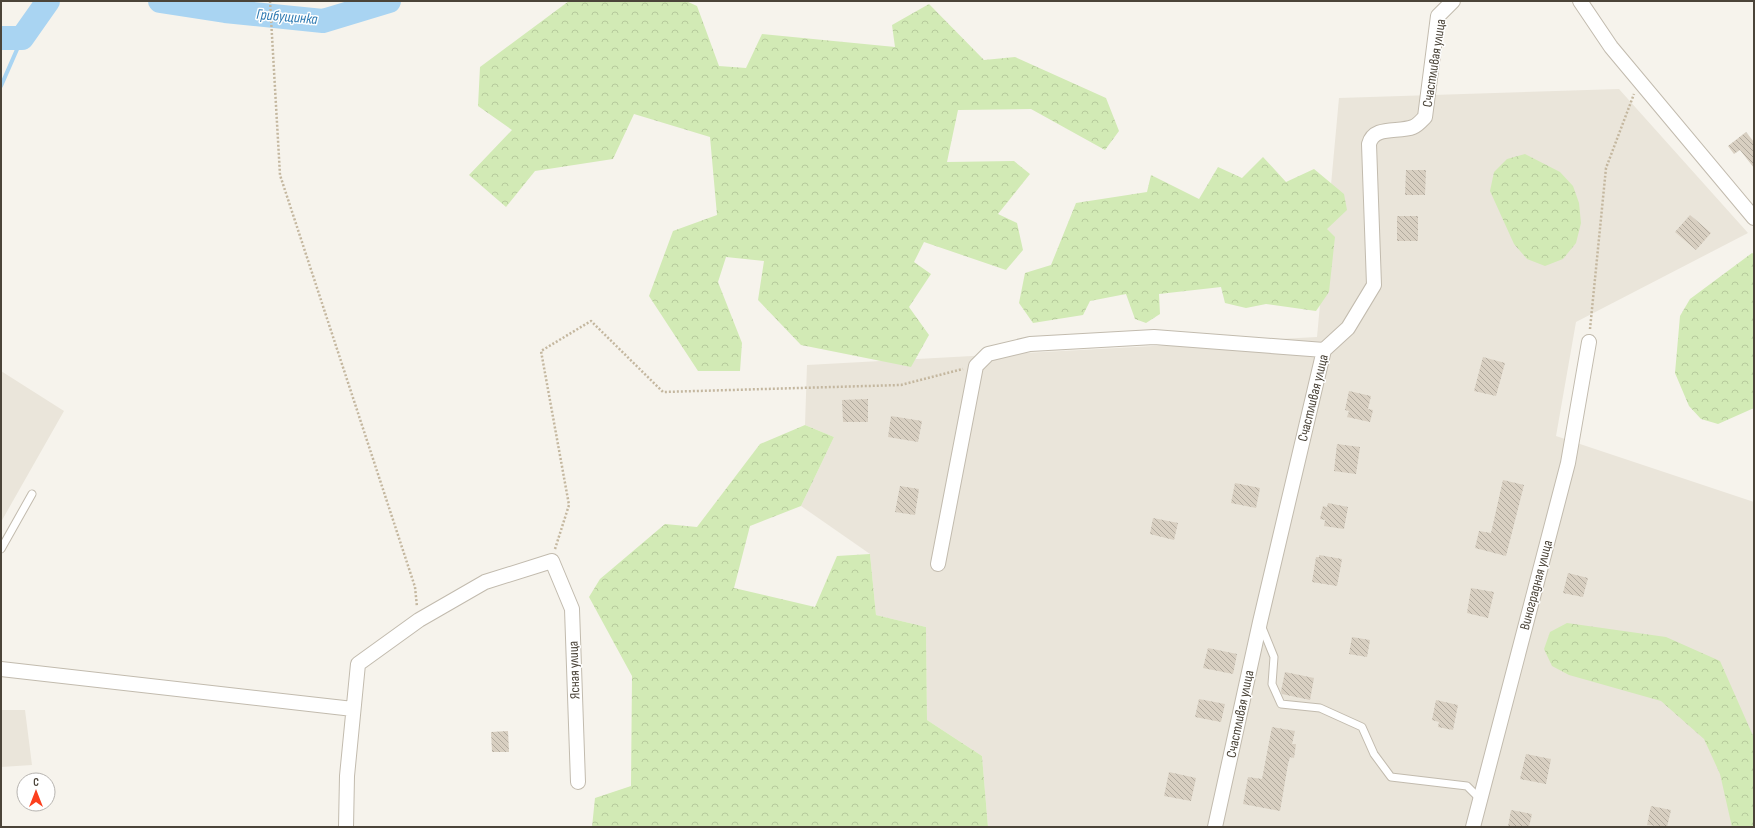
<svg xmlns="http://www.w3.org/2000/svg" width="1755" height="828" viewBox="0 0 1755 828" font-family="'Sofia Sans Condensed',sans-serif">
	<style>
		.residential { fill: #eae5da }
		.forest { fill: url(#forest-crowns) }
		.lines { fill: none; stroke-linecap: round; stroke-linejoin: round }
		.stream { stroke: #a9d4f2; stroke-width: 4 }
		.river { stroke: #a9d4f2; stroke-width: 24 }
		.building { fill: url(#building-back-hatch) }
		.lane-casing { stroke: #c2bbae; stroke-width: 9 }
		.street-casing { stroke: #c2bbae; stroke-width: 16 }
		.path { stroke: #c4b79f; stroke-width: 2.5; stroke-dasharray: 2 2; stroke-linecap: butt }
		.lane { stroke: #fff; stroke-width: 7 }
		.street { stroke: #fff; stroke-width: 14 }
		.labels { text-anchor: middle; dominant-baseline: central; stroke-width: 3; stroke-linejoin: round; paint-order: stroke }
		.street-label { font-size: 14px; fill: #4b4439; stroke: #fff }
		.water-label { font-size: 15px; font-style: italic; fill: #2e7ab2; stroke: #fff }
	</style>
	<defs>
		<pattern id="forest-crowns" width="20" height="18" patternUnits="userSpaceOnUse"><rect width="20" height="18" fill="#d2eab5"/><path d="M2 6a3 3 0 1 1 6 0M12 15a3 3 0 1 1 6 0" fill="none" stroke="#b6ca9c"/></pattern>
		<pattern id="building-back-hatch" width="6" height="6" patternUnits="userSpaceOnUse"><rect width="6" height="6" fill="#d8cfc1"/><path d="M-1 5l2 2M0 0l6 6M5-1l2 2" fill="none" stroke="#b1aa9e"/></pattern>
	</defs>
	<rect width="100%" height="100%" fill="#f6f3ec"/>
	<path class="residential" d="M1619,89L1748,233L1576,322L1556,436L1754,502V827H988L982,756L927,720L926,627L876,615L870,554L801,506L834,437L805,425L807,365L1317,337L1339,98Z
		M1,371L64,411L1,522Z
		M1,710H25L32,765L1,767Z"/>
	<path class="forest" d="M569,1H686L697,6L719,66L746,68L762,34L895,47L892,25L929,4L984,60L1015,57L1106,98L1119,131L1105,150L1031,109L958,110L947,162L1014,161L1030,174L998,214L1017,223L1023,250L1006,270L924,242L914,262L931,274L909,307L929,335L911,367L801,345L758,300L764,261L726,257L718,282L742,343L740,371H698L649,296L673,231L717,215L710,137L634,114L613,159L535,171L506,207L469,175L512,130L478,106L480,67Z
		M1525,154L1560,172L1573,186L1579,203L1581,223L1576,243L1563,259L1545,266L1527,259L1514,244L1490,191L1494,172L1507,159Z
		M1263,157L1286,182L1314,169L1344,194L1347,210L1327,229L1335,237L1329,292L1316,311L1266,304L1246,308L1225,303L1221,287L1159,294L1160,314L1146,323L1135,319L1126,294L1090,301L1083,315L1033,323L1019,303L1025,273L1051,265L1076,203L1147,192L1151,175L1199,199L1218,167L1242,178Z
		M1752,253L1754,254V408L1718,424L1701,419L1689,406L1675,373L1680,316L1690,299Z
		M805,425L834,437L801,506L750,526L734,588L815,607L837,556L870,554L876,615L926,627L927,720L982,756L988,827H592L595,798L631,786L632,676L589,597L600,579L665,524L697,527L760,444Z
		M1567,623L1666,637L1720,661L1754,738V827H1732L1720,774L1704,739L1661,701L1569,675L1552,666L1544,649L1550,632Z"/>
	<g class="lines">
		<path class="stream" d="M1,86L22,38"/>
		<path class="river" d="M160,1L225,11L323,21L389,1
			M1,38H22L48,1"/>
	</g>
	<path class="building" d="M1746,132L1754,142V168L1740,150L1734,154L1728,146Z
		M1406,170H1426L1425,195H1405Z
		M1690,215L1711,233L1696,250L1675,232Z
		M1397,216H1418V241H1397Z
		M1483,357L1505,363L1496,396L1474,391Z
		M1349,391L1371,396L1368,409L1373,410L1370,422L1347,417L1349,411L1345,410Z
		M868,399V422H843L842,400Z
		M891,416L922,421L918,442L888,437Z
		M1337,444L1360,447L1356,474L1334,471Z
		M1503,480L1524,485L1506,556L1475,548L1479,531L1491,533Z
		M1235,483L1260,488L1256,508L1231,503Z
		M900,486L919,489L915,515L895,512Z
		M1328,503L1348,507L1344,529L1324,526L1325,520L1320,519L1323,506L1327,507Z
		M1153,518L1178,523L1174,540L1150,534Z
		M1319,555L1342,559L1337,586L1312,582L1316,557H1319Z
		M1568,573L1588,578L1583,597L1563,593Z
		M1471,588L1494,592L1488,618L1467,613Z
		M1352,637L1370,640L1367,657L1349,654Z
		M1208,648L1237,654L1233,674L1203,668Z
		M1285,672L1314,678L1310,700L1282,694L1281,691Z
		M1199,699L1225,704L1221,722L1195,717Z
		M1436,700L1458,705L1453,730L1438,727L1439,722L1432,720Z
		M1272,727L1295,731L1292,744H1296L1294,758L1290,757L1288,764L1280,811L1243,804L1248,777L1262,779Z
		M508,731L509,752H492L491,732Z
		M1526,754L1551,759L1546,784L1520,779Z
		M1169,772L1196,778L1191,801L1164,796Z
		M1651,806L1671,810L1667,827L1647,825Z
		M1511,810L1532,814L1529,827H1508Z"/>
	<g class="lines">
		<defs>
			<path id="lane" d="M1,549L32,494
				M1261,625L1274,657L1272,684L1281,704L1320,708L1362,727L1374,754L1391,777L1467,786L1480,799"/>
			<path id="street" d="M1580,1L1611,47L1754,218
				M938,564L976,366L988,354L1030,344L1154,337L1324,350
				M1,669L353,709
				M346,827L347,776L358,664L419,620L485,582L552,561L572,609L578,782
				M1215,827L1260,622L1324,350L1348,328L1374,285L1369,144C1374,125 1398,133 1413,127C1418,125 1421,121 1425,117L1438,16L1453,1
				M1473,827L1568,463L1589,342"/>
		</defs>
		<use href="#lane" class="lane-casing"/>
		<use href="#street" class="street-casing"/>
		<path class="path" d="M270,1L280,175L415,587L417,607
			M1590,329L1606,168L1634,94
			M555,549L569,505L541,351L591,321L663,392L901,385L963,369"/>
		<use href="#lane" class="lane"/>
		<use href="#street" class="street"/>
	</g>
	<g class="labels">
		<g class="street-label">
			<text transform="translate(1434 63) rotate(-81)">Счастливая улица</text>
			<text transform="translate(1313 398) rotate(-76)">Счастливая улица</text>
			<text transform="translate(1536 585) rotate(-75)">Виноградная улица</text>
			<text transform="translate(574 670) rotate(-92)">Ясная улица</text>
			<text transform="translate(1240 714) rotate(-78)">Счастливая улица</text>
		</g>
		<g class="water-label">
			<text transform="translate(287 17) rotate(5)">Грибущинка</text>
		</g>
	</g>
	<rect width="1755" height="828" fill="none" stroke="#4b4439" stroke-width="4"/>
	<g transform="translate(36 792)"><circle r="19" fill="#ffffff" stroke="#b7b4b0"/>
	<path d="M0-3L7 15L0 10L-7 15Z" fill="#fc3f1d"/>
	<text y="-6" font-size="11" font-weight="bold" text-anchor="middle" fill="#4b4439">С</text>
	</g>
</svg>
